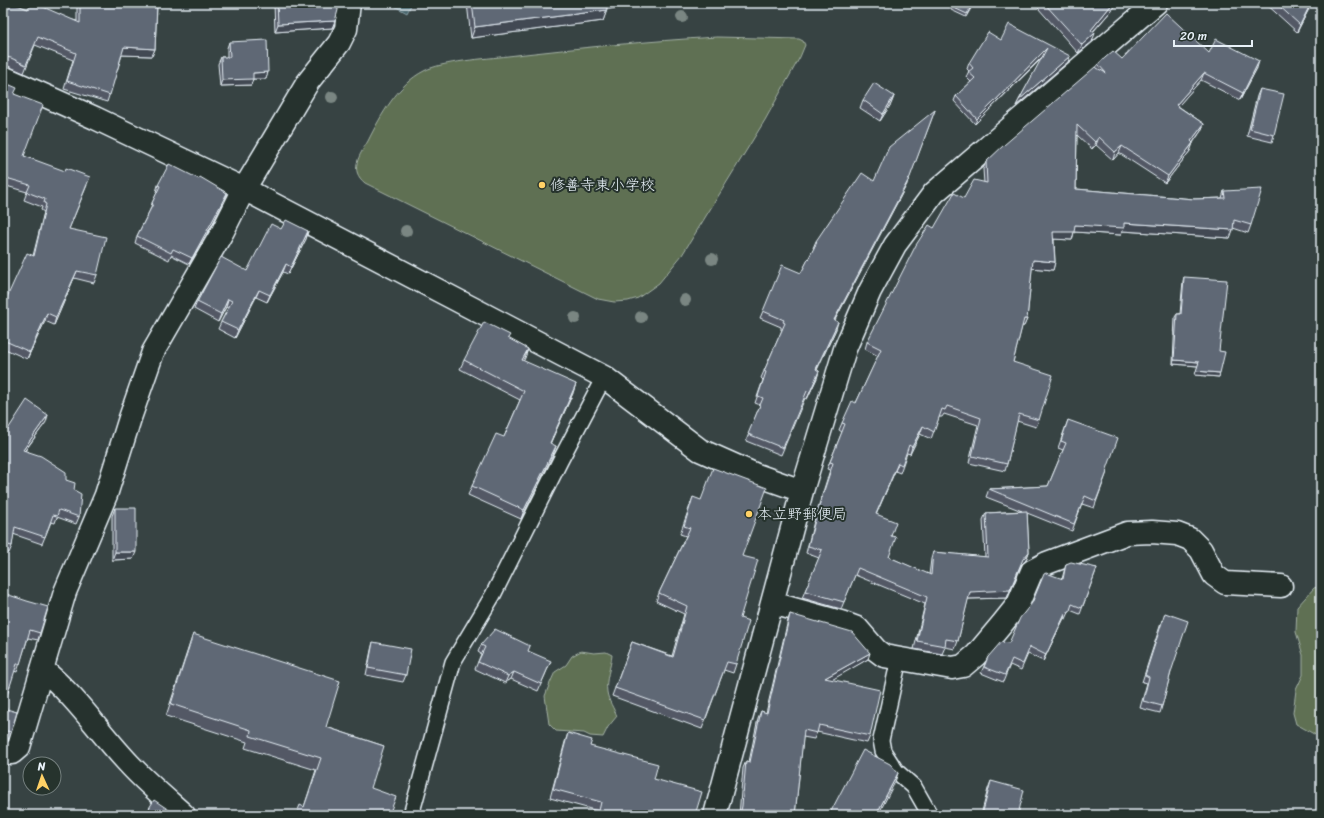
<svg xmlns="http://www.w3.org/2000/svg" width="1324" height="818" viewBox="0 0 1324 818" font-family="Sriracha,'Klee One',sans-serif">
	<style>
		.green { fill: #5e7052; stroke: #a3b0a5 }
		.water { fill: #46656c; stroke: #879da4 }
		.lines { fill: none; stroke-linecap: round; stroke-linejoin: round }
		.service-casing { stroke: #e8f1f8; stroke-width: 18 }
		.minor-casing { stroke: #e8f1f8; stroke-width: 25 }
		.service { stroke: #26332d; stroke-width: 15 }
		.minor { stroke: #26332d; stroke-width: 22 }
		.tree { fill: #7a8682 }
		.wall { fill: #525965; stroke: #e8f1f8 }
		.shaded-wall { fill: #424852; stroke: #e8f1f8 }
		.building { fill: #5f6775; stroke: #e8f1f8 }
		.poi-dot { fill: #ffd166; stroke: #26332d; stroke-width: 1.5 }
		.labels { text-anchor: middle; dominant-baseline: central; stroke-width: 4; stroke-linejoin: round; paint-order: stroke }
		.poi-label { font-size: 15px; fill: #e8f1f8; stroke: #26332d; text-anchor: start }
	</style>
	<rect width="100%" height="100%" fill="#374343"/>
	<filter id="ink" filterUnits="userSpaceOnUse"><feTurbulence type="fractalNoise" baseFrequency=".025" numOctaves="2"/><feDisplacementMap in="SourceGraphic" scale="8" xChannelSelector="R" yChannelSelector="G"/><feConvolveMatrix kernelMatrix="1 2 1 2 8 2 1 2 1" color-interpolation-filters="sRGB"/></filter>
	<g filter="url(#ink)">
		<path class="green" d="M717,37L799,39L803,41L805,45L800,57L765,120L682,255L659,283L638,298L628,301L614,302L598,299L365,183C349,170 359,156 368,141C381,115 398,84 424,71C443,61 485,59 508,56C577,48 647,41 717,37Z
			M1321,586V738L1296,724L1293,713L1296,690L1303,675V655L1296,632L1297,607L1314,588Z
			M581,651L594,653L606,652L612,655C611,667 605,680 607,692C608,700 614,709 617,716L608,727L603,737L590,736L584,733L556,731L549,724L545,696L550,683L555,672L566,665L572,656Z"/>
		<path class="water" d="M389,3H412L407,13Z"/>
		<g class="lines">
			<defs>
				<path id="service" d="M899,659L881,740L883,751L896,771L914,787L930,815
					M411,815L453,662L493,595L560,461L604,377"/>
				<path id="minor" d="M3,77L95,118L244,189L604,377L700,450L754,474L802,491
					M772,603L841,622L857,628L876,650L884,656L952,668L963,666L976,655L1002,624L1018,604L1032,571L1047,563L1127,533L1152,532L1177,534L1190,539L1201,550L1214,575L1225,583L1281,586
					M42,669C77,697 101,735 132,767C148,784 166,799 184,815
					M3,753H12L19,747L65,592L106,495L130,418L153,352L223,231L244,189L308,82L339,43L346,29L349,3
					M715,815L802,491L845,349L870,291L895,245L934,193L1156,3"/>
			</defs>
			<use href="#service" class="service-casing"/>
			<use href="#minor" class="minor-casing"/>
			<use href="#service" class="service"/>
			<use href="#minor" class="minor"/>
		</g>
		<g class="tree">
			<circle cx="682" cy="17" r="6"/>
			<circle cx="332" cy="97" r="6"/>
			<circle cx="406" cy="231" r="6"/>
			<circle cx="712" cy="259" r="6"/>
			<circle cx="685" cy="300" r="6"/>
			<circle cx="641" cy="317" r="6"/>
			<circle cx="575" cy="318" r="6"/>
		</g>
		<path class="wall" d="M3,3L77,21V3H165L164,5L157,6L155,49L152,56L122,55L107,102L64,89L73,60L35,45L24,73L8,66L3,65Z
			M274,3H337L335,21L332,28L275,32Z
			M467,3H626L624,7L607,9L603,21L471,38Z
			M950,3H974L966,17L951,10Z
			M1040,3H1118L1093,32L1092,42L1078,53L1038,8Z
			M1265,3H1312L1297,32Z
			M1001,40L1070,56L1068,62L1016,106L1019,100L1043,57L975,124L954,101L956,96L971,82L966,77L969,71L967,69L969,63Z
			M229,42L268,72L266,79H253L251,85L220,86L218,64L221,57H227V48Z
			M1209,53L1257,68L1240,100L1201,80L1178,106L1204,124L1201,131L1193,143L1190,151L1165,183L1119,153L1113,160L1096,145L1092,149L1077,135L1076,189L1194,199L1222,198L1224,191L1251,225L1248,233L1233,228L1230,238L1122,231L1121,235L1074,232L1072,240L1054,239L1055,262L1053,270L1032,268L1027,319L1024,326H1022L1013,362L1039,420L1036,427L1017,421L1007,464L1005,471L969,463L978,425L944,414L942,417H939L931,439L920,434L910,454L907,453L900,473L895,471L876,514L891,536L889,557L929,575L931,559L933,552L985,557L983,520L986,513L1022,511L986,497L989,489L1048,486L1063,450L1058,448L1068,420L1106,472H1107L1094,508L1082,504L1072,531L1027,513L1029,552L1026,560L1020,566L1007,598L968,599L958,641L955,649L945,647L942,654L914,649L925,604L855,575L841,609L802,598L819,558L806,553L815,517L830,470L827,469L842,432L839,430L842,423L856,403L878,356L865,349L867,342L934,228L964,198L984,183L983,169L986,162L1096,68L1098,64L1122,59Z
			M3,82L14,94L24,156L87,185L69,229L97,275L94,283L74,278L54,325L45,321L27,359L3,348V306L33,256L44,212L41,210L42,207L24,200L27,192L3,185Z
			M1260,89L1274,135L1272,142L1247,136L1257,96Z
			M894,96L891,104L880,121L860,108L863,100Z
			M199,179L227,193L225,199L212,225L189,264L171,255L169,260L135,243L137,236L150,210L152,203L157,193L156,192L158,185Z
			M874,181L907,184L835,320L836,329L817,370L819,371L817,378L807,399L805,398L781,455L746,441L760,405L755,403L763,380L761,378L782,330H781V327L760,318L763,311L801,273L814,249L813,248L816,241Z
			M281,229L308,231L306,239L288,274L283,272L267,302L256,297L235,338L218,329L221,322L228,308L226,307L218,322L194,309L197,302L247,271Z
			M1184,277L1219,351V377L1195,375L1198,366L1173,364L1175,317L1177,314H1180L1183,281Z
			M508,339L528,349L523,361L573,393L550,444L553,455L521,519L468,495L472,486L504,437L520,400L460,369L464,360Z
			M46,422L25,451L66,480L74,490L79,517L76,524L57,517L55,523L51,522L42,544L13,534L12,546L9,553L3,552V437Z
			M693,497L742,556L740,618L736,664L733,673L724,670L702,729L612,696L632,642L672,656L684,614L656,601L659,593L686,536L680,534Z
			M115,508L133,559L112,560V516Z
			M1066,564L1097,568L1080,614L1070,610L1066,619L1064,618L1043,661L1028,654L1021,670L1010,665L1003,682L981,673L988,657L1009,643L1062,579Z
			M3,593L40,633L38,640L28,638L17,672L14,671L3,708L11,732L8,740L3,738Z
			M790,614L868,659L832,679L870,736L867,743L817,732L814,739L803,737L795,815H739L743,768L746,761L749,762L758,718L761,711L766,713L788,620Z
			M1162,620L1171,672L1162,706L1160,713L1140,708L1147,683L1142,682Z
			M193,634L326,727L384,746L304,807L316,770L245,748L247,742L166,716Z
			M373,642L406,675L403,682L366,675L371,650Z
			M481,645L528,651L548,668L538,691L511,679L505,683L475,669L481,654L478,652Z
			M568,733L590,746L654,779L695,815H597L598,811L550,798L565,742Z
			M991,781L1018,815H981L988,789Z"/>
		<path class="shaded-wall" d="M156,3H165L164,5L155,6Z
			M604,3H626L624,7L602,10Z
			M1113,3H1118L1087,38L1091,30Z
			M1311,3H1312L1297,32L1300,25Z
			M607,10L603,21L471,38L475,27Z
			M335,21L332,28L275,32L278,24Z
			M1095,33L1092,42L1078,53L1082,45Z
			M124,47L155,49L152,56L121,55Z
			M1047,48L1045,54L975,124L977,119Z
			M1070,56L1068,62L1016,106L1019,100Z
			M1259,61L1257,68L1240,100L1243,93Z
			M268,72L266,79H253L251,85L220,86L222,80L253,73Z
			M1204,73L1201,80L1173,112L1176,105Z
			M894,96L891,104L880,121L883,114Z
			M935,110L907,184L831,327L834,320Z
			M1204,124L1201,131L1188,149L1191,141Z
			M1099,137L1096,145L1092,149L1095,142Z
			M1193,143L1190,151L1165,183L1168,176Z
			M1122,146L1119,153L1113,160L1115,152Z
			M227,193L225,199L212,225L189,264L192,258Z
			M1124,223L1233,230L1230,238L1122,231L1121,235L1074,232L1072,240L1051,239L1053,232L1075,225Z
			M308,231L306,239L288,274L291,267Z
			M1033,260L1055,262L1053,270L1030,268Z
			M286,264L283,272L267,302L270,295Z
			M77,271L74,278L54,325L56,317Z
			M259,290L256,297L235,338L238,330Z
			M228,299L226,307L218,322L221,314Z
			M47,313L45,321L27,359L30,352Z
			M1024,319H1027L1024,326H1021Z
			M838,322L836,329L813,377L816,369Z
			M528,349L525,358L519,369L522,360Z
			M1174,360L1199,362L1198,366L1173,364Z
			M819,371L817,378L807,399Z
			M1196,371L1220,373L1219,377L1195,375Z
			M576,384L573,393L546,452L550,443Z
			M48,415L46,422L20,457L23,450Z
			M923,426L920,434L910,454L912,447Z
			M556,446L553,455L521,519L524,510Z
			M898,463L895,471L873,522L876,514Z
			M115,552H136L133,559L112,560Z
			M1029,552L1026,560L1020,566L1007,598L967,599L970,592L1023,559Z
			M1066,612L1064,618L1043,661L1046,655Z
			M870,653L868,659L823,685L825,678Z
			M514,672L511,679L505,683L508,676Z
			M898,773L895,782L878,815H876Z"/>
		<path class="building" d="M3,3H12L28,9L31,3H34L80,23V3H157L155,49L124,47L110,95L67,81L76,53L38,37L26,65L11,58L5,57L3,58Z
			M277,3H337L338,10L335,21L278,24Z
			M472,3H606L607,10L475,27Z
			M952,3H973L967,14L952,7Z
			M1044,3H1113L1091,30L1095,33L1082,45Z
			M1276,3H1311L1300,25Z
			M1166,13L1209,53L1216,39L1259,61L1243,93L1204,73L1176,105L1204,124L1191,141L1193,143L1168,176L1122,146L1115,152L1099,137L1095,142L1077,125L1076,189L1194,199L1225,198L1224,191L1262,189L1251,225L1234,220L1233,230L1124,223V228L1075,225L1074,232H1053L1055,262L1033,260L1027,319H1024L1013,362L1053,375L1039,420L1019,414L1007,464L972,456L981,418L947,406L945,410L942,409L934,432L923,426L912,447L909,445L902,465L898,463L876,514L896,522L891,536L896,537L889,557L931,575L933,552L988,557L986,513L1027,511L1029,552L1023,559L1010,590L970,592L958,641L946,639L945,646L917,641L927,597L858,568L844,602L805,591L822,550L808,546L818,509L833,463L830,462L845,424L842,423L852,401L856,403L881,349L867,342L916,245L929,225L934,228L954,193L964,198L974,180L987,183L986,162L1004,145L1095,67L1106,73L1098,64L1113,51L1122,59Z
			M1009,24L1070,56L1019,100L1047,48L977,119L956,96L975,78L968,72L973,68L969,63L988,32L1001,40Z
			M267,40L268,72L253,73V79L222,80L221,57H230L229,42Z
			M3,82L17,88L14,94L43,105L24,156L65,171L66,168L90,177L69,229L106,237L97,275L77,271L56,317L47,313L30,352L3,340V306L27,253L34,256L46,204L44,203L45,199L27,192L30,185L3,177Z
			M874,83L894,96L883,114L863,100Z
			M1260,89L1284,94L1274,135L1250,129Z
			M935,110L910,177L834,320L838,322L816,369L819,371L810,392L807,391L783,448L748,434L763,398L758,396L766,372L764,371L785,323L783,322L784,320L763,311L782,265L801,273L817,242L816,241L862,173L874,181L889,147Z
			M169,164L199,179L200,177L227,193L214,218L192,258L173,249L171,253L137,236L153,204L152,203L160,186L158,185Z
			M286,220L308,231L291,267L286,264L270,295L259,290L238,330L221,322L232,301L228,299L221,314L197,302L221,257L247,271L271,224L281,229Z
			M1184,277L1227,280L1219,351L1225,352L1220,373L1196,371L1199,362L1174,360L1177,314H1181Z
			M484,322L510,335L508,338L528,349L522,360L576,384L550,443L556,446L524,510L472,486L496,434L504,437L524,391L464,360Z
			M27,400L48,415L23,450L41,456L66,472V480L75,483L74,490L81,494L79,517L59,510L57,516L53,515L45,537L15,527L12,546L3,544V437Z
			M1068,420L1118,438L1106,472H1107L1096,501L1085,496L1074,524L989,489L1048,486L1066,443L1061,441Z
			M713,468L767,488L742,556L758,560L740,618L749,621L736,664L727,662L705,720L615,688L632,642L673,657L687,606L659,593L690,528L684,526L693,497L701,500Z
			M115,508H136V552H115Z
			M1071,562L1097,568L1082,608L1072,604L1069,613L1066,612L1046,655L1030,647L1023,664L1012,659L1005,675L984,667L988,657L1001,642L1009,643L1020,618L1032,603L1044,574L1046,573L1063,579L1066,564Z
			M3,593L27,601L48,607L40,633L30,630L20,664H17L3,708L17,712L11,732L3,730Z
			M1165,613L1188,621L1171,672L1162,706L1143,701L1149,677L1145,675Z
			M790,614L852,632L870,653L825,678L880,690L870,736L819,725L817,733L804,730L795,815H740L742,806L746,761L750,762L761,711L767,713Z
			M495,629L530,646L528,651L551,661L541,684L514,672L508,676L478,662L485,647L481,645Z
			M193,634L340,681L326,727L384,746L371,788L396,797L389,815H296L300,805L304,807L321,758L250,736L251,730L171,704Z
			M373,642L411,649L406,675L368,668Z
			M568,733L592,740L590,746L658,764L654,779L702,792L695,815L689,814V815H598L601,802L553,789Z
			M863,750L890,764L898,773L876,815H829Z
			M991,781L1024,790L1018,815H982Z
			M154,800L172,812L170,815H145Z"/>
	</g>
	<g class="poi-dot">
		<circle cx="542" cy="185" r="4"/>
		<circle cx="749" cy="514" r="4"/>
	</g>
	<g class="labels">
		<g class="poi-label">
			<text x="550" y="185">修善寺東小学校</text>
			<text x="757" y="514">本立野郵便局</text>
		</g>
	</g>
	<rect width="1324" height="818" fill="none" stroke="#26332d" stroke-width="16"/>
	<rect x="8" y="8" width="1308" height="802" fill="none" stroke="#e8f1f8" stroke-width="1.5" filter="url(#ink)"/>
	<g transform="translate(42 776) rotate(357)"><circle r="19" fill="#26332d" stroke="#747f7e"/>
	<path d="M0-3L7 15L0 10L-7 15Z" fill="#ffd166"/>
	<text y="-6" font-size="11" font-weight="bold" text-anchor="middle" fill="#e8f1f8">N</text>
	</g>
	<path d="M1174 40v6h78v-6" fill="none" stroke="#e8f1f8" stroke-width="2"/>
	<text x="1180" y="40" font-size="12" fill="#e8f1f8" stroke="#26332d" stroke-width="3" paint-order="stroke">20 m</text>
</svg>
